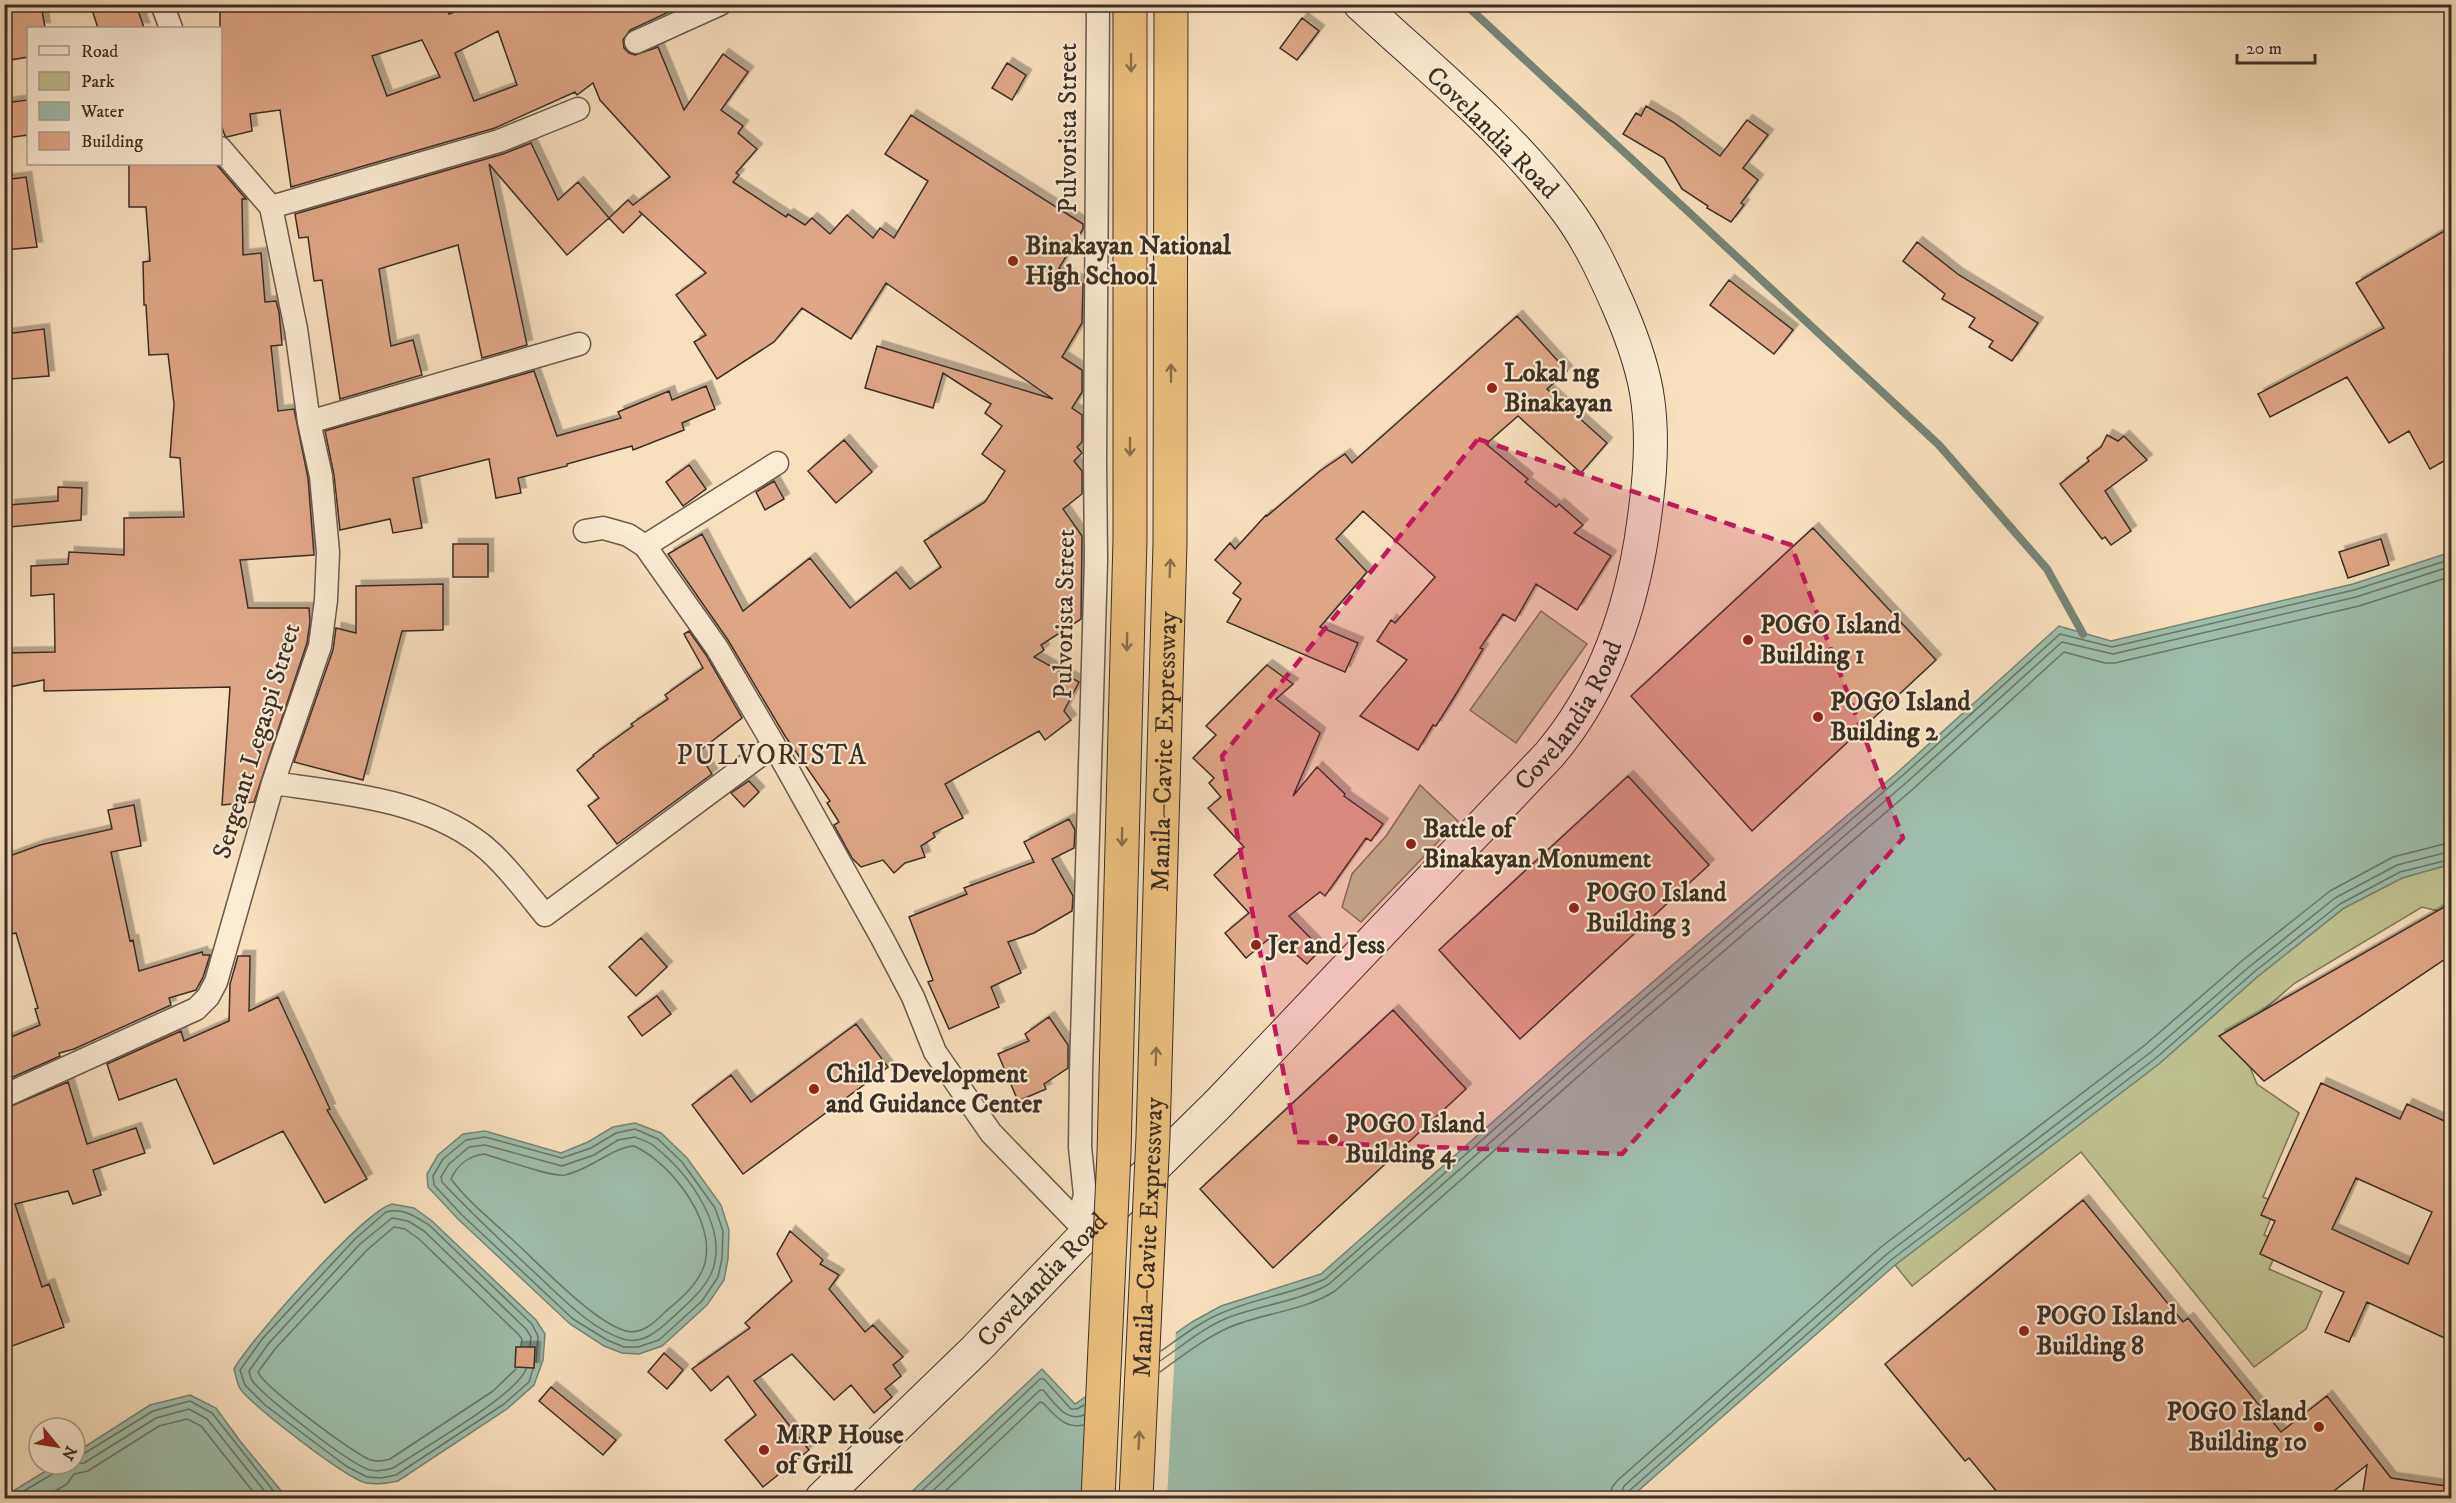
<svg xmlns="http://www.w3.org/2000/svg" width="2456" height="1503" viewBox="0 0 2456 1503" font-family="'IM FELL DW Pica',serif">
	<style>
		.green { fill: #bfc28f; stroke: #7c785a; stroke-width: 1.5 }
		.water { fill: #9ebdac; stroke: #768476; stroke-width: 1.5 }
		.pier { fill: #f7e0bc }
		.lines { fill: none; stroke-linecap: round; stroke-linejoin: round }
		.shore { stroke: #6c7668; stroke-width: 1.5 }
		.stream { stroke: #768476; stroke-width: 8 }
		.building { fill: #e0a786; stroke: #3a2f25; stroke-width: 1.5; fill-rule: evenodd; filter: url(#shadow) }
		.street-casing { stroke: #695b4b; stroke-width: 25 }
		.secondary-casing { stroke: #3a2f25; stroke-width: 35 }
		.street { stroke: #faebd3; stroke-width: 22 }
		.secondary { stroke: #faebd3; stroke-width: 33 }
		.highway-bridge-casing { stroke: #3a2f25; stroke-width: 35; stroke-linecap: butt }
		.highway-bridge { stroke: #ecc07e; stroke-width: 33 }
		.oneway { stroke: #8a704d }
		.marked { fill: #c2185b; fill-opacity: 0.2; stroke: #c2185b; stroke-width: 4.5; stroke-dasharray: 12 8; stroke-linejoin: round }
		.poi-dot { fill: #8f2418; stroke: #faebd3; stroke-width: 2 }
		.labels { text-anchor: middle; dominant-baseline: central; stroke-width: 4.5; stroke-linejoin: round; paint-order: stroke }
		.street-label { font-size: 26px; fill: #3a2f25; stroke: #faebd3 }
		.poi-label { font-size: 26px; font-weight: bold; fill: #3a2f25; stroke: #faebd3; text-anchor: start }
		.quarter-label { font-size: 28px; letter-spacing: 1.5px; fill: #3a2f25; stroke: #faebd3 }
	</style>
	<defs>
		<filter id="shadow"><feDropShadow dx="5.5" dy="-5.5" stdDeviation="0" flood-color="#0004"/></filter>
	</defs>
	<rect width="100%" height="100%" fill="#f7e0bc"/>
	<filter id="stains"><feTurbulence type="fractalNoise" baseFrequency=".00333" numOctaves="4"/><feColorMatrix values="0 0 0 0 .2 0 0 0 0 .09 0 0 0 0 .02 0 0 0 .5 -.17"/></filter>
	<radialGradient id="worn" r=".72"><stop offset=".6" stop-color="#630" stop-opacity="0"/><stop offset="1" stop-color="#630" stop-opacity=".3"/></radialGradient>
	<path class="green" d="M1541,611L1587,644L1516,743L1470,710Z
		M1420,785L1458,821L1361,922L1342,907L1352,874L1386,836Z
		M2451,864V914L2422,907L2295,983L2236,1033L2257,1084L2299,1113L2263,1197L2277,1203L2264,1235L2281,1242L2269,1269L2322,1292L2306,1329L2254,1367L2081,1152L1912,1286L1895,1265L2160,1063L2257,977L2344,908L2402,878Z"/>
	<path class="water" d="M2451,552V864L2402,878L2344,908L2257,977L2160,1063L1895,1265L1630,1498H905L1042,1369L1075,1404L1192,1322L1221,1306L1321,1274L1584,1041L1898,772L2059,626L2111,641L2353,584Z
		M635,1123L661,1133L687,1158L721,1205L729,1230L728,1259L724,1280L707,1305L662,1346L639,1354L622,1353L604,1346L570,1324L458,1219L428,1187L427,1174L438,1155L463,1134L485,1131L561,1153L588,1142L613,1127Z
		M392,1204L414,1208L432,1221L536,1320L545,1334L543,1360L534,1385L507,1409L398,1481C387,1483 378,1485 366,1483C344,1477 257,1409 241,1390C237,1385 236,1375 234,1369C251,1339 363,1212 392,1204Z
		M190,1395L216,1408L240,1441L287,1498H5V1496L57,1464H75V1453L150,1405Z"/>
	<path class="pier" d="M1176,1330L1167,1498H1081L1087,1392Z"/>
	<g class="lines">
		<path class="shore" d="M635,1129L658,1139L682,1162L715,1208L723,1231L722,1258L718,1277L702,1301L659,1340L638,1347H624L607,1340L573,1319L462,1215L434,1185L433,1176L443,1159L466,1140L485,1137L562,1158L591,1148L616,1133Z
			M635,1137C642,1140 650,1142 655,1147C689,1174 732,1231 710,1276C701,1293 685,1306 671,1319C658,1331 642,1345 623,1339C590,1329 558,1294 533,1271C502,1242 471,1213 442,1182L441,1177L449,1164L469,1147L485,1145L562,1166L594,1155L618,1140Z
			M634,1146C672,1163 722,1228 702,1271C694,1288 679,1300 665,1312C655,1322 642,1335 626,1331C595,1323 541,1266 516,1243C494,1222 469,1203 451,1179C457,1165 469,1156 484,1154C502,1159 550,1177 565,1175C590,1170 611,1148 634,1146Z
			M1161,1351C1181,1337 1201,1321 1224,1312C1256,1298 1292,1294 1325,1279L1588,1046L1902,776L2060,634L2112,647L2354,590L2452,559
			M1160,1361C1182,1346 1203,1328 1227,1318C1260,1305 1298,1302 1329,1284L1593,1052L1907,782L2062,642L2113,654L2356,597L2452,566
			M516,1369L493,1391L390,1459C384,1461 378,1462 371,1460C355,1455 263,1386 258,1372L275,1349L367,1250L394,1227L405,1229L419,1239L518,1334L522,1339L521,1346
			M526,1369C517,1395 420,1450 393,1468C386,1470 378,1472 370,1470C349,1464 270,1401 254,1383C251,1380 250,1376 249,1371L269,1343L360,1244L392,1218L408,1221L424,1231L526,1329L531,1337L530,1346
			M533,1369L529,1382L504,1404L396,1475L381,1478L367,1477L346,1466L265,1405L245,1385L240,1370L263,1338L355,1239L386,1212C402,1207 416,1217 429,1225L532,1324L538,1336L536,1362
			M1160,1372C1182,1356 1205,1338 1230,1327C1263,1313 1304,1311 1335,1291L1599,1058L1913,789L2064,652L2105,663H2115L2359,606L2452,576
			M75,1457L80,1456L153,1411L190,1401L212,1413L279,1498
			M71,1464L84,1463L156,1418L189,1409L207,1419L270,1498
			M12,1498L56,1472L59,1464
			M43,1498L67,1484L74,1474L88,1471L159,1426L187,1419L201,1426L258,1498
			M914,1498L1040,1379H1044L1071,1409H1077L1084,1405
			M925,1498L1040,1390H1043C1054,1402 1066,1423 1084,1415
			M938,1498L1040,1402L1043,1403C1055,1415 1064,1429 1083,1425
			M1610,1498L1612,1487L1618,1480L1881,1247L2145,1045L2243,960L2330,891L2393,857L2452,842
			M1619,1498L1624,1486L1887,1254L2151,1052L2249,967L2335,898L2397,865L2452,851
			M1627,1498L1629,1491L1891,1260L2156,1058L2254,972L2340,904L2400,872L2452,859"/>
		<path class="stream" d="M1465,4L1939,445L2047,569L2083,634"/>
	</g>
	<path class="building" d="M4,4H41L45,28H28V57L4,61Z
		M90,4H136L144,28H98Z
		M220,4H445L449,14L476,4H686L630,30L623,40L624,48L629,53L635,55L658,47L684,110L723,54L748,72L721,110L743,126L738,133L757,149L736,173L739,175L733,182L786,217L788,214L805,225L812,218L830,234L847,215L873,238L880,228L894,238L928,181L885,154L911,115L1083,224V229L1059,268L1083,284L1082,323L1062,357L1082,370V392L1072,408L1082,415V442L1077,447L1082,453L1074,461L1082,471V494L1063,509L1082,536L1081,619L1041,645L1044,650L1034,657L1079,682L1064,711L1071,720L1045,740L1039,731L945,784L963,818L933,833L935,837L921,846L925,857L905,863L894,873L883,860L861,867L852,858L834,825L839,822L827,803L830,801L785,736L728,640L668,554L702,534L743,611L810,558L850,608L896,572L910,589L941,567L924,541L985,502L1005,471L982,454L1002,426L985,413L991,404L943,373L933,408L865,388L877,346L1053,399L886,283L851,339L802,308L774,342L717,379L694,342L706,335L676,295L706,273L639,211L642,214L623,233L609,218L628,200L633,205L670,177L600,100L593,83L577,95L575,92L495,128L291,187L280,110L250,114L252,131L227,137L225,136L220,122ZM498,31L517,85L474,101L455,53ZM422,40L440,77L387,96L372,56Z
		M1302,18L1319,31L1297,60L1280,48Z
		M1007,63L1026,75L1012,100L992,88Z
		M28,100V135L6,138L4,103Z
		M1646,106L1673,122L1720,156L1747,120L1768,135L1743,168L1758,180L1741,203L1744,205L1731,222L1707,208L1708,206L1682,189L1664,158L1623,134L1636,113L1641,116Z
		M531,143L558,200L578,182L609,218L567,255L489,164L527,345L482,358L458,245L428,254L379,269L391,346L413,340L422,375L340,399L322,280L314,281L308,237L299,238L295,214L503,154Z
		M129,164H216L246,199H242L243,255L261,253L265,302L276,301L279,312L282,345L271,346L278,411L294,409L308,478L314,555L240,560L248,608H309L310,622L307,643L254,802L222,805L230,687L44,691V680L4,688V653L55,652L54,594L31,596V566L68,564L69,552L124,555V518L184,517L180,458L170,457L174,404L168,354L149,355L146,305H144L143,262L150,261L146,207H129Z
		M26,177L37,247L4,250V180Z
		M2451,227V457L2430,469L2409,431L2389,443L2347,377L2270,417L2258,394L2384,328L2356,283Z
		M1917,242L1959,275L2038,323L2012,361L1989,347L1993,341L1969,327L1975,318L1942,299L1945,294L1903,261Z
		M1729,280L1793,330L1774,354L1710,305Z
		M1517,316L1567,371L1547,389L1607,443L1581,473L1518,416L1486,444L1528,479L1525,482L1556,507L1559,504L1583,525L1574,533L1611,556L1577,610L1536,584L1515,621L1503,614L1480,648L1483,649L1456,694L1436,726L1433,725L1418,750L1360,716L1407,660L1377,641L1391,620L1395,623L1435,577L1363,511L1336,539L1367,572L1320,627L1358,643L1345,672L1227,622L1241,599L1233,593L1241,583L1215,560L1230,543L1235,549L1266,515L1267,516L1320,471L1345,454L1352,463Z
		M44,329L49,376L10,379L6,334Z
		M534,371L557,436L621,418L618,412L669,391L672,400L706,386L715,409L682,423L684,430L633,450L632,446L567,464V466L518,478L521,493L496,498L489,459L413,478L422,528L393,533L390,519L340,530L334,475L325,431Z
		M2107,435L2118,441L2124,436L2147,460L2105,491L2131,531L2111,545L2105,537L2102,539L2060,484L2089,461L2087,458L2101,447Z
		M844,440L872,472L836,503L808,471Z
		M689,465L706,489L683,506L666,482Z
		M774,481L784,499L765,510L756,492Z
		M58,487L82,488L81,520L10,527L9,505L58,501Z
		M1813,528L1936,660L1752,831L1631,696Z
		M2381,539L2389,565L2348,578L2339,552Z
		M453,544H488V577H453Z
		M443,584V630L402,631L363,780L294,762L333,650L336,628L356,633V586Z
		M689,631L706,655L742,718L698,752L712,774L617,844L588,806L599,798L577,770L594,756L593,755L633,726L631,724L668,699L665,695L703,668L684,634Z
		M1267,665L1293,684L1276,699L1320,733L1293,796L1317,767L1345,794L1344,796L1383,824L1371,841L1366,838L1325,896L1320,892L1289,916L1321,949L1307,964L1283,943L1279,946L1271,937L1246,958L1225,933L1249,913L1214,875L1244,847L1208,808L1221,797L1209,783L1214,778L1193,758L1216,735L1206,726Z
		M1628,776L1709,865L1520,1039L1439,950Z
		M749,781L759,792L744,807L731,793Z
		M134,805L141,846L111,852L130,941L133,940L139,971L202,952L203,955H210L203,977L196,990L169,998L171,1005L74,1049L59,1053L60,1056L4,1081V1040L40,1025L35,1009L38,1008L16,933L4,936V858L40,845L112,829L108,810Z
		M1069,819L1075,830L1074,848L1052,859L1073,896L1072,911L1034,933L1008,942L1021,973L991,987L999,1007L949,1029L928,982L933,980L909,917L967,894L964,888L1034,862L1024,842Z
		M2451,903V955L2264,1081L2219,1036Z
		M641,938L667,967L636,996L609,967Z
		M238,956H250L249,1011L278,997L330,1109L327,1110L367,1179L325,1203L283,1131L214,1164L176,1079L119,1100L107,1064L181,1031L184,1041L229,1021L230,984Z
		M657,996L671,1014L642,1036L628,1017Z
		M1393,1010L1466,1089L1273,1268L1200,1189Z
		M1049,1017L1068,1045V1068L1044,1084L1046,1089L1018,1101L998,1054L1029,1041L1025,1034Z
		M856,1024L888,1067L743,1174L692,1105L731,1075L751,1102Z
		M68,1082L87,1144L136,1128L145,1153L93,1170L101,1195L73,1204L68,1191L15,1204L42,1287L49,1284L64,1327L4,1349V1109Z
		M2321,1083L2400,1119L2407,1104L2451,1124V1341L2367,1302L2349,1342L2325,1332L2344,1292L2260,1254L2275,1221L2261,1215ZM2356,1178L2432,1212L2408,1264L2332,1229Z
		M2083,1200L2183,1322L2188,1318L2281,1432L2327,1396L2391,1478L2446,1486L2445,1498H2362L2367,1465L2325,1498H2002L1969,1458L1965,1461L1885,1364Z
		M790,1231L823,1260L820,1264L839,1275L829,1289L865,1332L873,1325L903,1357L893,1365L901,1376L885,1389L892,1397L874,1413L851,1385L834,1400L792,1354L754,1381L809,1450L763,1487L725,1440L756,1415L728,1376L711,1391L692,1369L750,1328L745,1323L792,1281L777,1254Z
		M516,1347H535L534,1368L515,1367Z
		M664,1353L683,1370L667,1389L648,1372Z
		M551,1387L616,1440L603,1455L539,1401Z"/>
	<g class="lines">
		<defs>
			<path id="street" d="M162,4L171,28
				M636,42L720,4
				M271,207L499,141L578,109
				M309,422L579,344
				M585,531L603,528L628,535L645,546L717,648L774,745
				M645,546L777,463
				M273,783C343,793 423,799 481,844C503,861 527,893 545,915L774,745L882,938L913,997L935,1052L991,1133L1087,1232
				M4,1096L196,1009L208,997L216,982L273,783L320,646L326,600L328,552L321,476L309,422L296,329L271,207L220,148
				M1078,1223L1085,1195L1080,1147L1081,1072L1096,561L1095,462L1098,4"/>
			<g id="secondary">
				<path id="s1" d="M822,1498L976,1349L1087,1233L1218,1104L1549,755C1601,694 1628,619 1641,541C1648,495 1654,448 1648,402C1644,369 1632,337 1619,307C1604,273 1588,238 1565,208C1508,131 1430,69 1360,4"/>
			</g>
		</defs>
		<use href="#street" class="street-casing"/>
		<use href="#secondary" class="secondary-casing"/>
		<use href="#street" class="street"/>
		<use href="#secondary" class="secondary"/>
		<defs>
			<g id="highway-bridge">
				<path d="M1098,1498L1114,1153L1130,539V4"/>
				<path id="s2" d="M1136,1498L1153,1136L1170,544L1171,4"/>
			</g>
		</defs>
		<use href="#highway-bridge" class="highway-bridge-casing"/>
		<use href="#highway-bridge" class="highway-bridge"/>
	</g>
	<defs><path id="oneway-shaft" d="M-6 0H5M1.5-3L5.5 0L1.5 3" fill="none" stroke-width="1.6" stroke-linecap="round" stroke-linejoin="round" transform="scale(1.5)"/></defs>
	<g class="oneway">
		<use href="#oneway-shaft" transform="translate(1131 63) rotate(90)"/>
		<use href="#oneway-shaft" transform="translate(1171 373) rotate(-90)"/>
		<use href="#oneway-shaft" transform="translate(1130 447) rotate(90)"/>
		<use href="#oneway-shaft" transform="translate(1170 568) rotate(-88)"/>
		<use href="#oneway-shaft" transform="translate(1127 642) rotate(91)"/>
		<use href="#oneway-shaft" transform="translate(1122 837) rotate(91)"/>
		<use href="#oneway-shaft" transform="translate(1156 1056) rotate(-88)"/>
		<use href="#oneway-shaft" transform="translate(1139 1440) rotate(-87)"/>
	</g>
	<path class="marked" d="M1478,439L1791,545L1903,838L1622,1154L1297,1142L1222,756Z"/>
	<g class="poi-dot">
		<circle cx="1013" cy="261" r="6"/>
		<circle cx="1492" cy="388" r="6"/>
		<circle cx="1748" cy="640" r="6"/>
		<circle cx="1818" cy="717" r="6"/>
		<circle cx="1411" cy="844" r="6"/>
		<circle cx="1574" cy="908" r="6"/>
		<circle cx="1256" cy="945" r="6"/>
		<circle cx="814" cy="1089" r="6"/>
		<circle cx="1333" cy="1139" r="6"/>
		<circle cx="2024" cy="1331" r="6"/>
		<circle cx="2319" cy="1427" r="6"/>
		<circle cx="764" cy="1450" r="6"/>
	</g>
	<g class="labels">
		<g class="street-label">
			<text transform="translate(1068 128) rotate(-90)">Pulvorista Street</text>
			<text transform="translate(1492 133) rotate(45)">Covelandia Road</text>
			<text transform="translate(1065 614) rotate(-89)">Pulvorista Street</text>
			<text stroke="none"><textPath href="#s1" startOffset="1084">Covelandia Road</textPath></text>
			<text transform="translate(257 741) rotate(-73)">Sergeant Legaspi Street</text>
			<text stroke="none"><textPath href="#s2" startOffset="747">Manila–Cavite Expressway</textPath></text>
			<text stroke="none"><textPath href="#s2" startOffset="261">Manila–Cavite Expressway</textPath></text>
			<text stroke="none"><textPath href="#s1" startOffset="310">Covelandia Road</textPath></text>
		</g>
		<g class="poi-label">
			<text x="1025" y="246">Binakayan National<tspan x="1025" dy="30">High School</tspan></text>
			<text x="1504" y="373">Lokal ng<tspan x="1504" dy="30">Binakayan</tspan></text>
			<text x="1760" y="625">POGO Island<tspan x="1760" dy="30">Building 1</tspan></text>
			<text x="1830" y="702">POGO Island<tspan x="1830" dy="30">Building 2</tspan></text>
			<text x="1423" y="829">Battle of<tspan x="1423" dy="30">Binakayan Monument</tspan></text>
			<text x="1586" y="893">POGO Island<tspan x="1586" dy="30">Building 3</tspan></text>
			<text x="1268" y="945">Jer and Jess</text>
			<text x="826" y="1074">Child Development<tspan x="826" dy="30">and Guidance Center</tspan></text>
			<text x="1345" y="1124">POGO Island<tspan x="1345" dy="30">Building 4</tspan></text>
			<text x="2036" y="1316">POGO Island<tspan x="2036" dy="30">Building 8</tspan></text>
			<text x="2307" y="1412" text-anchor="end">POGO Island<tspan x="2307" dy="30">Building 10</tspan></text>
			<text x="776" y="1435">MRP House<tspan x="776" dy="30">of Grill</tspan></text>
		</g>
		<g class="quarter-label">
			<text x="772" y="755">PULVORISTA</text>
		</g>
	</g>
	<rect width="2456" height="1503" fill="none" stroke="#f7e0bc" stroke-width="24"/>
	<rect x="6" y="6" width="2444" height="1491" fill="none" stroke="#3a2f25" stroke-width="3"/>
	<rect x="12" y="12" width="2432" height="1479" fill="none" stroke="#3a2f25" stroke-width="1.5"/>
	<rect x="27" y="27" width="195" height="138" fill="#faebd3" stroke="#ada08d" stroke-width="1.5"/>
	<rect x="39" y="46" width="30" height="9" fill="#faebd3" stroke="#ada08d" stroke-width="1.5"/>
	<text x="81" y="57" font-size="18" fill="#3a2f25">Road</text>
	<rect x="39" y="72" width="30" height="18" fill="#bfc28f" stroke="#ada08d" stroke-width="1.5"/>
	<text x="81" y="87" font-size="18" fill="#3a2f25">Park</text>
	<rect x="39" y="102" width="30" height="18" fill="#9ebdac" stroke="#ada08d" stroke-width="1.5"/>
	<text x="81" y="117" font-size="18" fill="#3a2f25">Water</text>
	<rect x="39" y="132" width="30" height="18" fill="#e0a786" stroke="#ada08d" stroke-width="1.5"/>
	<text x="81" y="147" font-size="18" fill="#3a2f25">Building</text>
	<g transform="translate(57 1446) rotate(120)"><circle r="28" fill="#faebd3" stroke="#ada08d" stroke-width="1.5"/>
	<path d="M0-4.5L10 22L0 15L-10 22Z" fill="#8f2418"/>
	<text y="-9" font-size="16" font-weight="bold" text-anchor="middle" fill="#3a2f25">N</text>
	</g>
	<path d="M2237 54v9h78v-9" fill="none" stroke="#3a2f25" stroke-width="3"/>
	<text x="2246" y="54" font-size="18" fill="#3a2f25" stroke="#faebd3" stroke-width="4.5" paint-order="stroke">20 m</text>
	<rect width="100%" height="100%" filter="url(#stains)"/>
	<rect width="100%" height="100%" fill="url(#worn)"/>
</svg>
